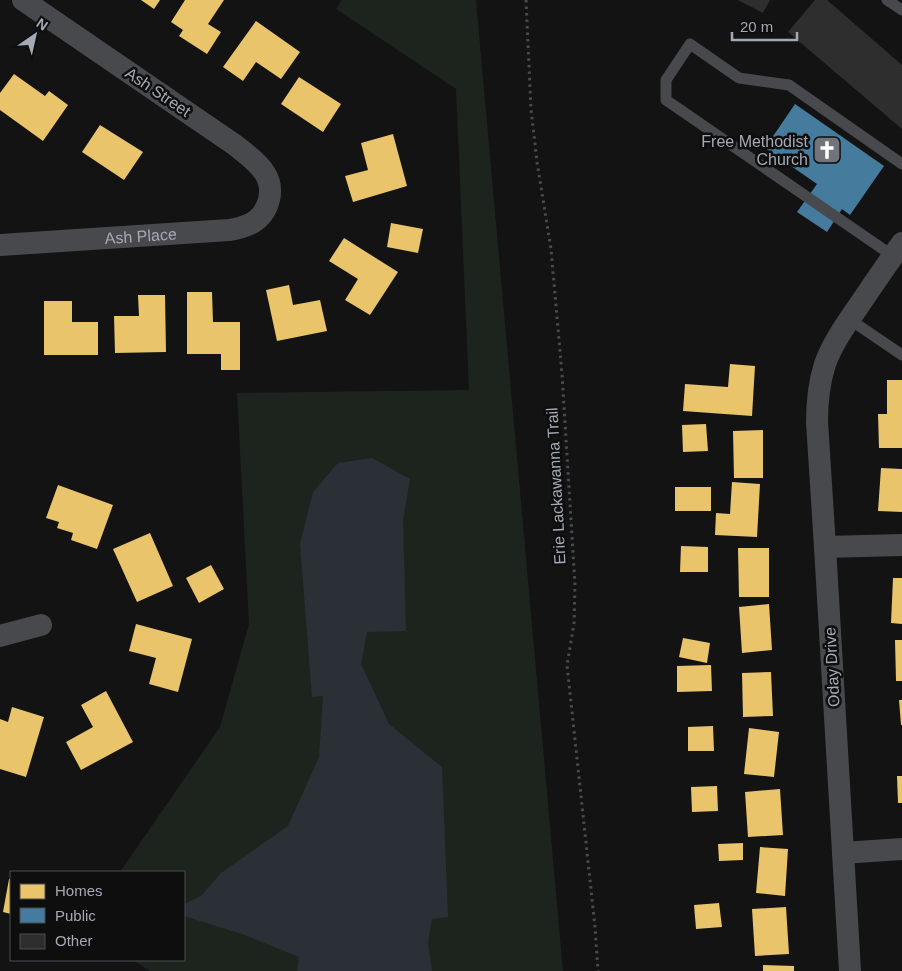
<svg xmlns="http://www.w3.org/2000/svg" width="902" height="971" viewBox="0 0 902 971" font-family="Helvetica,sans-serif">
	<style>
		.green { fill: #1d241e }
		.water { fill: #2a3036 }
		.homes { fill: #e9c46a }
		.public { fill: #457b9d }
		.building { fill: #2e2e2f }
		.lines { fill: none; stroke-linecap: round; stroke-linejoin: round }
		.path { stroke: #494b4e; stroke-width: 3; stroke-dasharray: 2.5 4; stroke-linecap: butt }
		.service { stroke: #48494c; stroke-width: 11 }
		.minor { stroke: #48494c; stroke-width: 22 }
		.labels { text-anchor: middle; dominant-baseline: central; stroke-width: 5; stroke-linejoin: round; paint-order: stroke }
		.street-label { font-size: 16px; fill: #a5a9b4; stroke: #0e0e0f }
		.poi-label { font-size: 16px; fill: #a5a9b4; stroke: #0e0e0f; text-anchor: end }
	</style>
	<rect width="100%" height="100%" fill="#131314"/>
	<path class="green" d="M342,0H476L563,971H150L133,960H184V872H120L220,727L249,624L237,393L469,390L456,89L336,9Z"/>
	<path class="water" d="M372,458L410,479L403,521L406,631L367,632L361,664L389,724L442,767L448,917L432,919L428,942L432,971H297L299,957L245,935L184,916V904L201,896L221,873L288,826L319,757L323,696L312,697L300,544L313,492L338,463Z"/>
	<path class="homes" d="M141,0H160L154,9Z
		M185,0H224L208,24L221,32L207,54L179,36L183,30L171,22Z
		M256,21L300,52L281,79L256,62L243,81L223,67Z
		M14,74L45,96L49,91L68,105L43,141L0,110V93Z
		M299,77L341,104L323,132L281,104Z
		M100,125L143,152L124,180L82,152Z
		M393,134L407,186L353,202L345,176L368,170L361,143Z
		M391,223L423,229L418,253L387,247Z
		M344,238L398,272L370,315L345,300L358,279L329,261Z
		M289,285L293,305L320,300L327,331L277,341L266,290Z
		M187,292H212L213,322H240V370H221V354H187Z
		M138,295H165L166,352L115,353L114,316H139Z
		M44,301H72V322H98V355H44Z
		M730,364L755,366L752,416L683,411L685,384L728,387Z
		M887,380H902V448H879L878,414H887Z
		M706,424L708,451L683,452L682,425Z
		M763,430V478H734L733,431Z
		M881,468L902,469V512L878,511Z
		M732,482L760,484L757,537L715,535L716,513L730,514Z
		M58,485L113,505L97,549L71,540L73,533L57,528L59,522L46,518Z
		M675,487H711V511H675Z
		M150,533L173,586L137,602L113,549Z
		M681,546L708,547V572H680Z
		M738,548H769V597H739Z
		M211,565L224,589L199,603L186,578Z
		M893,578H902V624L891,623Z
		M769,604L772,650L742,653L739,607Z
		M136,624L192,639L178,692L149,684L156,658L129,651Z
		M683,638L710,643L707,663L679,657Z
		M895,640H902V681H896Z
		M711,665L712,691L677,692V666Z
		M771,672L773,716L743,717L742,673Z
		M106,691L133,742L81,770L66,742L93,727L81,705Z
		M899,700H902V725H901Z
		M12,707L44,717L26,777L0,769V719L8,722Z
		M713,726L714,751H688V727Z
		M749,728L779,732L774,777L744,774Z
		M897,776H902V803H898Z
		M717,786L718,811L692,812L691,787Z
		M780,789L783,835L748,837L745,792Z
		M743,843V860L719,861L718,844Z
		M760,847L788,849L785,896L756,893Z
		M9,879H11V914L3,912Z
		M719,903L722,927L696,929L694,905Z
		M786,907L789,954L755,956L752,909Z
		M763,965L794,966V971H763Z"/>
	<path class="public" d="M795,104L884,166L850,215L842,209L827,232L797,212L817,184L765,148Z"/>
	<path class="building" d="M738,0H770L763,13Z
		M815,0H827L902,65V129L788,32Z"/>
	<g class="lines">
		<path class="path" d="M526,0L531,109L537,162L551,249L562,374L575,585L574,624L567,665L595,927L598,971"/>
		<path class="service" d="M887,0L902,10
			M893,256L666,100V80L690,44L739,78L789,85L902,164
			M849,319L902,355"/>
		<g class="minor">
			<path id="s1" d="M0,245L229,230C237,229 244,227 252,223C269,213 276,189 264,172C257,161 245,153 235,145L23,0"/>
			<path d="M825,547L902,545"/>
			<path d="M0,636L41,625"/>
			<path d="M843,853L902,849"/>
			<path d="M850,971L825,547L817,422C817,402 819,383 825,364C833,342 847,323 860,304C874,283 888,263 902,243"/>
		</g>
	</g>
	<defs>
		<symbol id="church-square" viewBox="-11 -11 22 22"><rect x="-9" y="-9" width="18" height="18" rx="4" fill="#72747c" stroke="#0e0e0f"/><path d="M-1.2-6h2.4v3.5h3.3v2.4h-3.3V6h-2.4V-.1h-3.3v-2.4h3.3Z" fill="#fff"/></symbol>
	</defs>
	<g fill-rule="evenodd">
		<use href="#church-square" x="811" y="134" width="32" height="32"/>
	</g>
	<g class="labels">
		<g class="street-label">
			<text transform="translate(158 92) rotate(34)">Ash Street</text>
			<text stroke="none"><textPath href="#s1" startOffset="141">Ash Place</textPath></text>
			<text transform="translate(556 486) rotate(-93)">Erie Lackawanna Trail</text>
			<text transform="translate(832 667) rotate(-93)">Oday Drive</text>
		</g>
		<g class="poi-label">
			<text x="808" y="141">Free Methodist<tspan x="808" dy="18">Church</tspan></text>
		</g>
	</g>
	<rect x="10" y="871" width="175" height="90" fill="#0e0e0f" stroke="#4a4c51"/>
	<rect x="20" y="884" width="25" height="15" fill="#e9c46a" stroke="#4a4c51"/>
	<text x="55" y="896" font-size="15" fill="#a5a9b4">Homes</text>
	<rect x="20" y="908" width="25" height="15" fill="#457b9d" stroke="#4a4c51"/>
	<text x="55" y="921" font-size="15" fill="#a5a9b4">Public</text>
	<rect x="20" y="934" width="25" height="15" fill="#2e2e2f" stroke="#4a4c51"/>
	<text x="55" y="946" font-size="15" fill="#a5a9b4">Other</text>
	<g transform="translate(35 35) rotate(34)" stroke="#0e0e0f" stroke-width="4" paint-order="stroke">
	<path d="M0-4L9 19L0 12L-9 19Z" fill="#a5a9b4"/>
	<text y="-8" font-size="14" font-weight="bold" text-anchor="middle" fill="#a5a9b4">N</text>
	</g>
	<path d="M732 32v8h65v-8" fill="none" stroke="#a5a9b4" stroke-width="2.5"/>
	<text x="740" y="32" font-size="15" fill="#a5a9b4" stroke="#0e0e0f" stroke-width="4" paint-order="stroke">20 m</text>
</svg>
